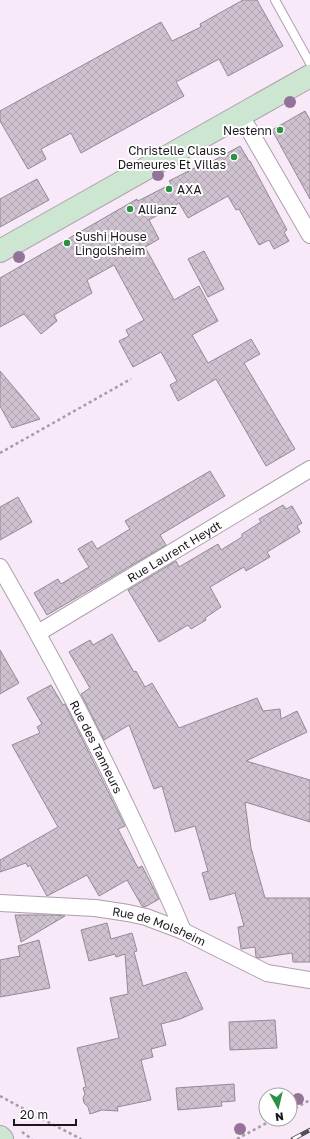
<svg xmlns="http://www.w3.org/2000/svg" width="310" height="1139" viewBox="0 0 310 1139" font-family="'Golos Text',sans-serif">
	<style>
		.building { fill: url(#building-cross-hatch); stroke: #958996 }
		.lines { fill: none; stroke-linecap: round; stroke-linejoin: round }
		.service-casing { stroke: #aca0ad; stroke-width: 10 }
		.minor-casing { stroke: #aca0ad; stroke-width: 18 }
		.secondary-casing { stroke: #aca0ad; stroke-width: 24 }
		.path { stroke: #a69ca7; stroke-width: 2.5; stroke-dasharray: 3 3; stroke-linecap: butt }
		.service { stroke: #fff; stroke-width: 8 }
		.minor { stroke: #fff; stroke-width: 16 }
		.secondary { stroke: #cce6d1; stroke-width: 22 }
		.rail-casing { stroke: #564f57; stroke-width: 4.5 }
		.rail { stroke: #fff; stroke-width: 3; stroke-dasharray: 9; stroke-linecap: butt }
		.tree { fill: #957399 }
		.poi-dot { fill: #2c9045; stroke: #fff; stroke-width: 1.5 }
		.labels { text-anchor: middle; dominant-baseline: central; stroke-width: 4; stroke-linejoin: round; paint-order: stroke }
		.poi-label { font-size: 12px; fill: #1c171c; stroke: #fff; text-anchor: start }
		.street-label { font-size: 12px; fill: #1c171c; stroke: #fff }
	</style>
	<defs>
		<pattern id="building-cross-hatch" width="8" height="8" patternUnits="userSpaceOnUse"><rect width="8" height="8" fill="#cfc2d0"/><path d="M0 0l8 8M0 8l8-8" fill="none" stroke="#b1a6b2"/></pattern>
	</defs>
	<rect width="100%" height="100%" fill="#f7e9f8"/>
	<path class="building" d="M243,0H257L283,46L228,76L219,59L176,82L184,96L81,153L71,133L41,149L46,159L28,169L0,121V111L161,22L172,41L201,27L200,24Z
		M305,111L310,120V199L272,130Z
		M240,146L249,161H250L287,230L284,232L289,241L274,249L269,240L259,245L239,209L236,210L228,196L188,218L179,203L149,220L159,239L145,247L174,300L199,286L218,321L192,335L208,363L251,339L260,354L244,363L295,449L266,466L216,379L178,401L170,385L177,381L161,352L133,367L119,341L129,336L126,330L144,320L114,265L87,280L92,293L54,315L57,321L41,334L24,314L0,327V278L137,199L138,201L171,184L169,181L212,159L213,161Z
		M37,179L49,200L0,227V199Z
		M204,251L224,289L208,297L188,259Z
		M0,371L22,397L40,419L12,428L0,406Z
		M210,471L225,496L160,535L166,545L47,615L34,593L58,579L61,584L89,567L78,549L92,541L97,549L130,529L125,521Z
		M18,497L32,522L0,540V507Z
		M283,505L286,509L292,506L302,523L297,526L300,532L267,552L270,557L246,571L244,567L210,587L221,607L205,618L206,620L191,629L188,625L159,642L128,590L176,561L179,567L218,544L221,550L242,537V534L261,522L259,519Z
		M112,634L134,672L136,671L145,687L152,683L179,728L257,698L263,711L280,709L281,719L297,711L307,732L246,761L310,780V822L245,802L251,848L265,898H310V962H293L292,953L259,958L256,957L255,947L241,949L238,927L244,926L235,893L210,900L202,873L208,871L195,826L175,832L162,786L154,789L129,725L104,740L81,694L90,688L69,652L90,640L93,645Z
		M0,650L19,683L0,694Z
		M51,685L63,705L65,704L125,826L118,829L138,868L142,866L159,899L145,907L142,906L127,880L99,896L87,875L47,896L30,865L28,867L26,863L0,872V860L58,827L12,745L40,733L37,727L42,724L27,698Z
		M15,915H55L65,916L21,942Z
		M107,923L111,939L132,933L137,951L134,952L143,986L186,972L203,1009L180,1019L161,1024L166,1045L151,1049L153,1057L141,1060L151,1100L117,1107L118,1111L102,1110L90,1114L88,1107L84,1103L83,1098L85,1094L83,1088L86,1087L77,1048L119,1038L110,998L128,994L125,954L116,957L115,954L89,961L81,930Z
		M39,940L50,988L0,997V960L20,956L18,946Z
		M275,1020L277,1048L230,1050L229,1022Z
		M234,1084L235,1101L221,1102L222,1106L178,1110L176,1088Z"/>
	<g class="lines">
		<defs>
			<path id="service" d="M275,0L310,63"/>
			<g id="minor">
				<path d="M240,114L310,235"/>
				<path id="s1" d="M0,567C50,653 96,741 138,831C154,865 169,897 183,931"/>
				<path id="s2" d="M38,633L310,469"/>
				<path id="s3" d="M0,903L95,908L128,913L146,917L183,931L267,973L310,980"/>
			</g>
			<path id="secondary" d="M0,251L310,76
				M0,1137L2,1139"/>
		</defs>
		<use href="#service" class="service-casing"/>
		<use href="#minor" class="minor-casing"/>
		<use href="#secondary" class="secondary-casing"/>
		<path class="path" d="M0,453L131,379
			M0,1096L46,1121L81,1139
			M290,1111L310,1100
			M22,1132L32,1139
			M237,1139L274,1119"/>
		<use href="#service" class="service"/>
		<use href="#minor" class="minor"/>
		<use href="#secondary" class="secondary"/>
		<defs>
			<path id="rail" d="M293,1139L310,1130"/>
		</defs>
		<use href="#rail" class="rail-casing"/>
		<use href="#rail" class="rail"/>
	</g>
	<g class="tree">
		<circle cx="290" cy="102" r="6"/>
		<circle cx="158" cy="175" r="6"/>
		<circle cx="19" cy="257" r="6"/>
		<circle cx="298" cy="1099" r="6"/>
		<circle cx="240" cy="1129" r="6"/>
	</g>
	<g class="poi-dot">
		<circle cx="280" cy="130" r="4"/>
		<circle cx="234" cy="157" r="4"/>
		<circle cx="169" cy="189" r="4"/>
		<circle cx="130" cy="209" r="4"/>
		<circle cx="67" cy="243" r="4"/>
	</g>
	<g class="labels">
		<g class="poi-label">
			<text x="272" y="130" text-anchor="end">Nestenn</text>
			<text x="226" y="150" text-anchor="end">Christelle Clauss<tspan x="226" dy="14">Demeures Et Villas</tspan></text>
			<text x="177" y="189">AXA</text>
			<text x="138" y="209">Allianz</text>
			<text x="75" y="236">Sushi House<tspan x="75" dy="14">Lingolsheim</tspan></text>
		</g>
		<g class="street-label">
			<text stroke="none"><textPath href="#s2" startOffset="159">Rue Laurent Heydt</textPath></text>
			<text stroke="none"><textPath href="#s1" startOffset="204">Rue des Tanneurs</textPath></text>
			<text stroke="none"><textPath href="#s3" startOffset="162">Rue de Molsheim</textPath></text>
		</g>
	</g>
	<g transform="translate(278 1107) rotate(172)"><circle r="19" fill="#ffffff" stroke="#a4a2a4"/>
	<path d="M0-3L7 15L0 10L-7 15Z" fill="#2c9045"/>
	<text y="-6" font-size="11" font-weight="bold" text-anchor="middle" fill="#1c171c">N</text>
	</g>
	<path d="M14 1119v6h62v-6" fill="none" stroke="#1c171c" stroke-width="2"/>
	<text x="20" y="1119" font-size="12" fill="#1c171c" stroke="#ffffff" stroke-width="3" paint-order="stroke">20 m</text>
</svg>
